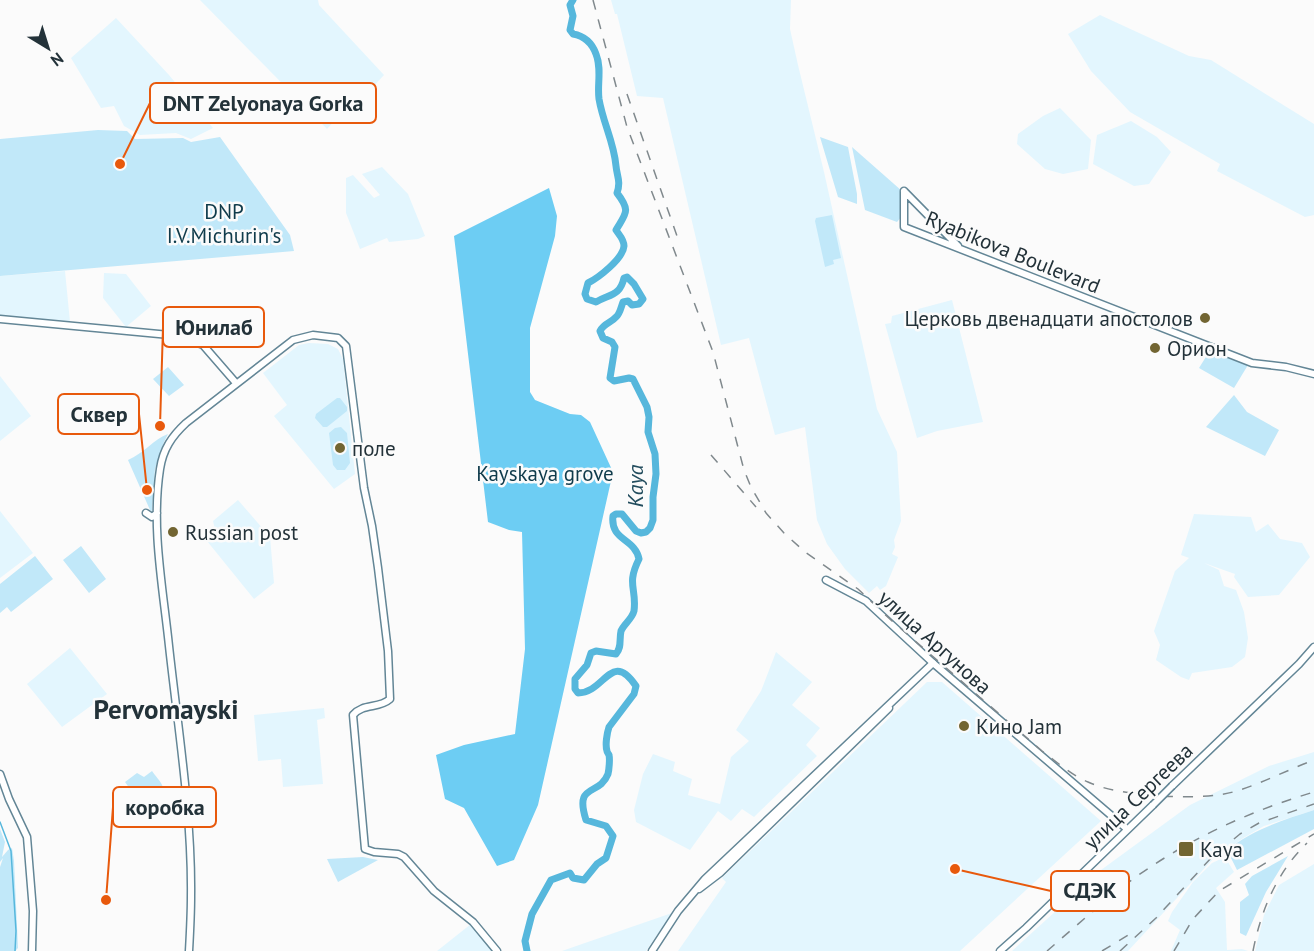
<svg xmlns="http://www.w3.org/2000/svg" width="1314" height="951" viewBox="0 0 1314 951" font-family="'PT Sans',sans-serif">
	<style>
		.built { fill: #e3f6fe }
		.green { fill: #c1e8f9 }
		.forest { fill: #6dcdf3 }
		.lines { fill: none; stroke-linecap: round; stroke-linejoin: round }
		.stream { stroke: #56b7dc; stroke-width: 1.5 }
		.river { stroke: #56b7dc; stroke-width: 7 }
		.secondary-casing { stroke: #638696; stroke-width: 9 }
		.primary-casing { stroke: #638696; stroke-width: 9 }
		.secondary { stroke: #fff; stroke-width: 6 }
		.primary { stroke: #fff; stroke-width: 6 }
		.rail { stroke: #80898d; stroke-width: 1.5; stroke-dasharray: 10 10; stroke-linecap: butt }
		.primary-bridge-casing { stroke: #638696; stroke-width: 9; stroke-linecap: butt }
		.primary-bridge { stroke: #fff; stroke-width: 6 }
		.poi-dot { fill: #726532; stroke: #fbfbfb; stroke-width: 2 }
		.labels { text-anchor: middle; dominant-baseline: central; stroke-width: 5; stroke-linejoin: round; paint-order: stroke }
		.park-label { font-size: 21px; fill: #0f3b4b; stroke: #fbfbfb }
		.street-label { font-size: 21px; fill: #233239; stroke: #fbfbfb }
		.poi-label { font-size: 21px; fill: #233239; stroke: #fbfbfb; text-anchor: start }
		.water-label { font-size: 22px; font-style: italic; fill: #234d5e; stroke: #fbfbfb }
		.district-label { font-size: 27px; font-weight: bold; fill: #233239; stroke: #fbfbfb }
		.leader { fill: none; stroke: #e8590c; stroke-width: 2 }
		.callout-dot { fill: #e8590c; stroke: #fbfbfb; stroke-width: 2 }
		.callout { fill: #fbfbfb; stroke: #e8590c; stroke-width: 2 }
		.callout-label { font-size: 22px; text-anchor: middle; font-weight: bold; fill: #233239 }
	</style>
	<rect width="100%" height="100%" fill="#fbfbfb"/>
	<path class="built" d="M200,0H318L319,5L384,75L371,89L370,94L345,119L340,115L327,129Z
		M611,0H791L790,29L798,65L824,172L877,409L897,452L901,521L894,540L895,547L892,554L898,557L886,586L880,590L877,586L869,593L845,569L827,544L817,520L805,427L775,435L749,338L721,345L663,98L637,96L617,14H615Z
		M1100,15L1189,56L1211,60L1314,124V215L1305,217L1217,171L1220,164L1130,112L1091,71L1068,34Z
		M116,18L169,75L213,128L191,139L176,133L140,135L124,126L114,106L101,108L71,58Z
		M1060,108L1091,140L1088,169L1063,174L1045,169L1017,144L1018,134L1043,116Z
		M1131,121L1157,137L1171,152L1149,184L1134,186L1093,164L1097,135Z
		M382,167L408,194L425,236L418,239L389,242L387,238L360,249L346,213V178L353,175L374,198L380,195L362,174Z
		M65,271L70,322L0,316V276Z
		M104,273L126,274L151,306L126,327L103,298Z
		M952,300L983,422L937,431L917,438L885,324L891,323L892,316Z
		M309,343L328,344L338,349L343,359L355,474L334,489L274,416L287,405L263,373L299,345Z
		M0,376L31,416L0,441Z
		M238,500L270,537L274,583L254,599L207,541L216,533L213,521Z
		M0,511L33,553L0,578Z
		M1194,514L1251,517L1256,532L1268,524L1280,539L1302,543L1310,557L1279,595L1248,597L1234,577L1235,574L1204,563L1219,570L1224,586L1236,590L1244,612L1248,638L1245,657L1232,667L1192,673L1189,680L1181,677L1156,660L1160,645L1154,631L1175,571L1189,558L1181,555Z
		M70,648L107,694L62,727L27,684Z
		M776,652L812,682L792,705L820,728L806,745L817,756L754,817L742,809L731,821L718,811L690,850L636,822L634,810L643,774L653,754L675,762L673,771L692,779L688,795L720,804L731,757L749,741L736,730L761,691Z
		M927,682H942L1101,821L960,951H678L726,882L722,878Z
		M324,708L325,718L317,720L323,784L283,787L281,759L258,761L254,715Z
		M1314,752V810L1264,826L1245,837L1214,858L1128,951H1012L1101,870L1190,805L1269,766Z
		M1225,857L1234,872L1216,888L1225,902L1227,950L1242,949L1248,951H1171L1180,930L1168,921L1172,912L1193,882L1212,863Z
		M1314,864V951H1255L1264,915L1279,885Z
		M672,913L646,951H562L582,944Z
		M471,924L493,951H437Z"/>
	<path class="green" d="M98,130L127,131L135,139L183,138L191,142L220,137L290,235L294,251L0,276V139Z
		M820,137L848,147L857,194V204L838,197Z
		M852,147L902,191V216L897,222L865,210Z
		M832,215L841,258L833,260L834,264L825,267L815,221L816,218Z
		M1209,352L1248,365L1234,388L1199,368Z
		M168,367L184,385L169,396L153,379Z
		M1234,395L1247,412L1279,430L1265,456L1206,427Z
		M337,398H340L347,407V411L327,427H323L315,418L316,414Z
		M341,427L347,433L350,463L345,470H337L333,465L329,433L335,428Z
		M168,434L164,442L155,469L152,511L150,510L128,460C143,454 154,439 168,434Z
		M81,546L106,579L89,593L63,560Z
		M35,556L53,579L11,612L7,607L0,613V584Z
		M152,771C158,780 166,785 163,796H156L151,802L137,803L129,793L130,789L125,782L137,773L144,777Z
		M1314,810V829L1237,870L1227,850C1254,829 1283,820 1314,810Z
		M0,829L5,842L2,857L8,850L12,848L14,861L18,948L15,951H0V867L3,858L0,862Z
		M1288,856L1266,892L1246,936L1240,933V902L1249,895L1245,884L1252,876Z
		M363,857L378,860L338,882L327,859Z"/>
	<path class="forest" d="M549,188L557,216L555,236L530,328V392L535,400L570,414L581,415L590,422L613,472L538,805L514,860L497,866L464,808L445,799L436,755L464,745L515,734L525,649L522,532L509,530L488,522L454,236Z"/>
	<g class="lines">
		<path class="stream" d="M0,822L11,851L16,931L15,951"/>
		<path class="river" d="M527,951L525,941L532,914L551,880L570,873L573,878L584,880L597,864L606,858L613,836L606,826L586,820C574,782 599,797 608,774C609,770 610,759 609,755C609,754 607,753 607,751C605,745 607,733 609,727L634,694L636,686C611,649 605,693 578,693L575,689V679L587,665L591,653L596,651L616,654C622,647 619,640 621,631C624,624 632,619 634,611C637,588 626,585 639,559C635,538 610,541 613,516L616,514H622L636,531L641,533L646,532L650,528L653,520V497L656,474L655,454L648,432L649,417L647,407L633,379L629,378L614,381L610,378L615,347L612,342L603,338L600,331C604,323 611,323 616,317C620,314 621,307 623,302L628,301L632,305L639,304L643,299L634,284L627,277L624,278C620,296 610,294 596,302L587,299L585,294L588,283C598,278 623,259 624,246C624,239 619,235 616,230C626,213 631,211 617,193C621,181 617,177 616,166C614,142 603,123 599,99C597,84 602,69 596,54C592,43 584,36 573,34L570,30L573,16L570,5L573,0"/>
		<defs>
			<path id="secondary" d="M904,191V227L1252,363L1286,367L1314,374
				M904,191L958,246
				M0,319L180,336L203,345L236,383
				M146,513L152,517L157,513
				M826,580L866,601L933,663
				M0,774L9,799L27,837L33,911L32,951
				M189,951C190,933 191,914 191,896C192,815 178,728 169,646C163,588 151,528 160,469C163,449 172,436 186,423L293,340L313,335L338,338L346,346L364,488L372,526L378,568L388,651L390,699C379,709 363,703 353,715L365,849L374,852L398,854L404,857L434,891L473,922L497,951"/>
			<path id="primary" d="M1172,786L1299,664L1314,647
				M699,889L720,873L889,708
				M652,951L678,911L705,879L933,663L1127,829
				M1000,951L1026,928L1153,805"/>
		</defs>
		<use href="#secondary" class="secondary-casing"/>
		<use href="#primary" class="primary-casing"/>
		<use href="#secondary" class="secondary"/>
		<use href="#primary" class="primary"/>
		<path class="rail" d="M593,0L627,127L713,352L744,470L751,487L766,513L784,533L805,552L858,589L892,621L1042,751C1057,762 1071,775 1088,782C1119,797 1200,801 1233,792C1261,784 1287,770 1314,760
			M627,94L677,236
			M711,455L756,507
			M884,599L902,619
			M1047,951C1070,931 1093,911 1117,891C1176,845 1243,813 1314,792
			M1102,951L1130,934
			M1120,951L1156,918L1211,858L1240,834L1259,823L1314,804
			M1174,951L1193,919L1219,891L1314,834
			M1253,951C1261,910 1277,872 1307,843"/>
		<defs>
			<path id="primary-bridge" d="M1153,805L1172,786"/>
		</defs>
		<use href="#primary-bridge" class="primary-bridge-casing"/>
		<use href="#primary-bridge" class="primary-bridge"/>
	</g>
	<g class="poi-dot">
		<circle cx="1205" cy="318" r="6"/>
		<circle cx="1155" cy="348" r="6"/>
		<circle cx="340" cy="448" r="6"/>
		<circle cx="173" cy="532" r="6"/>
		<circle cx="964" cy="726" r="6"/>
		<rect x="1178" y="841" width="16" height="16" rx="3"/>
	</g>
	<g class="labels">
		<g class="park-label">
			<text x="224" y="211">DNP<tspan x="224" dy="24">I.V.Michurin's</tspan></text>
			<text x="545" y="473">Kayskaya grove</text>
		</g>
		<g class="street-label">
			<text transform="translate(1013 252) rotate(22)">Ryabikova Boulevard</text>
			<text transform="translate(935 642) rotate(42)">улица Аргунова</text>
			<text transform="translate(1138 796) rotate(-44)">улица Сергеева</text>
		</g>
		<g class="poi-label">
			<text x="1193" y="318" text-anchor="end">Церковь двенадцати апостолов</text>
			<text x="1167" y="348">Орион</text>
			<text x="352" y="448">поле</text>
			<text x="185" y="532">Russian post</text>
			<text x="976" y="726">Кино Jam</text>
			<text x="1200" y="849">Kaya</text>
		</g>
		<g class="water-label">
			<text transform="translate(635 486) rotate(-90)">Kaya</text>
		</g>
		<g class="district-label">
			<text x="166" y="709">Pervomayski</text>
		</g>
	</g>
	<path class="leader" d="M120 164L150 103M160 426L163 327M147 490L139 414M106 900L113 807M955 869L1051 891"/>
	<g class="callout-dot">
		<circle cx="120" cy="164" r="6"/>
		<circle cx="160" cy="426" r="6"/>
		<circle cx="147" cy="490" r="6"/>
		<circle cx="106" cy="900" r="6"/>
		<circle cx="955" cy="869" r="6"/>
	</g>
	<g class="callout">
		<rect x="150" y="83" width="226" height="40" rx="6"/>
		<rect x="163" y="307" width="101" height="40" rx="6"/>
		<rect x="58" y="394" width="81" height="40" rx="6"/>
		<rect x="113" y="787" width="103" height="40" rx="6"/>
		<rect x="1051" y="871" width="78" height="40" rx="6"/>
	</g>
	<g class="callout-label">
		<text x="263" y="111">DNT Zelyonaya Gorka</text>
		<text x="214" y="335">Юнилаб</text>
		<text x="99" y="422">Сквер</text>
		<text x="165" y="815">коробка</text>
		<text x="1090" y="898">СДЭК</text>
	</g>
	<g transform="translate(48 48) rotate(142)" stroke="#fbfbfb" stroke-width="4.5" paint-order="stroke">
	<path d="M0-4.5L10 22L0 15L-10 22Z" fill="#233239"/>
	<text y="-9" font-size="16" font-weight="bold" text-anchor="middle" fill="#233239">N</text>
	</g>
</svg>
